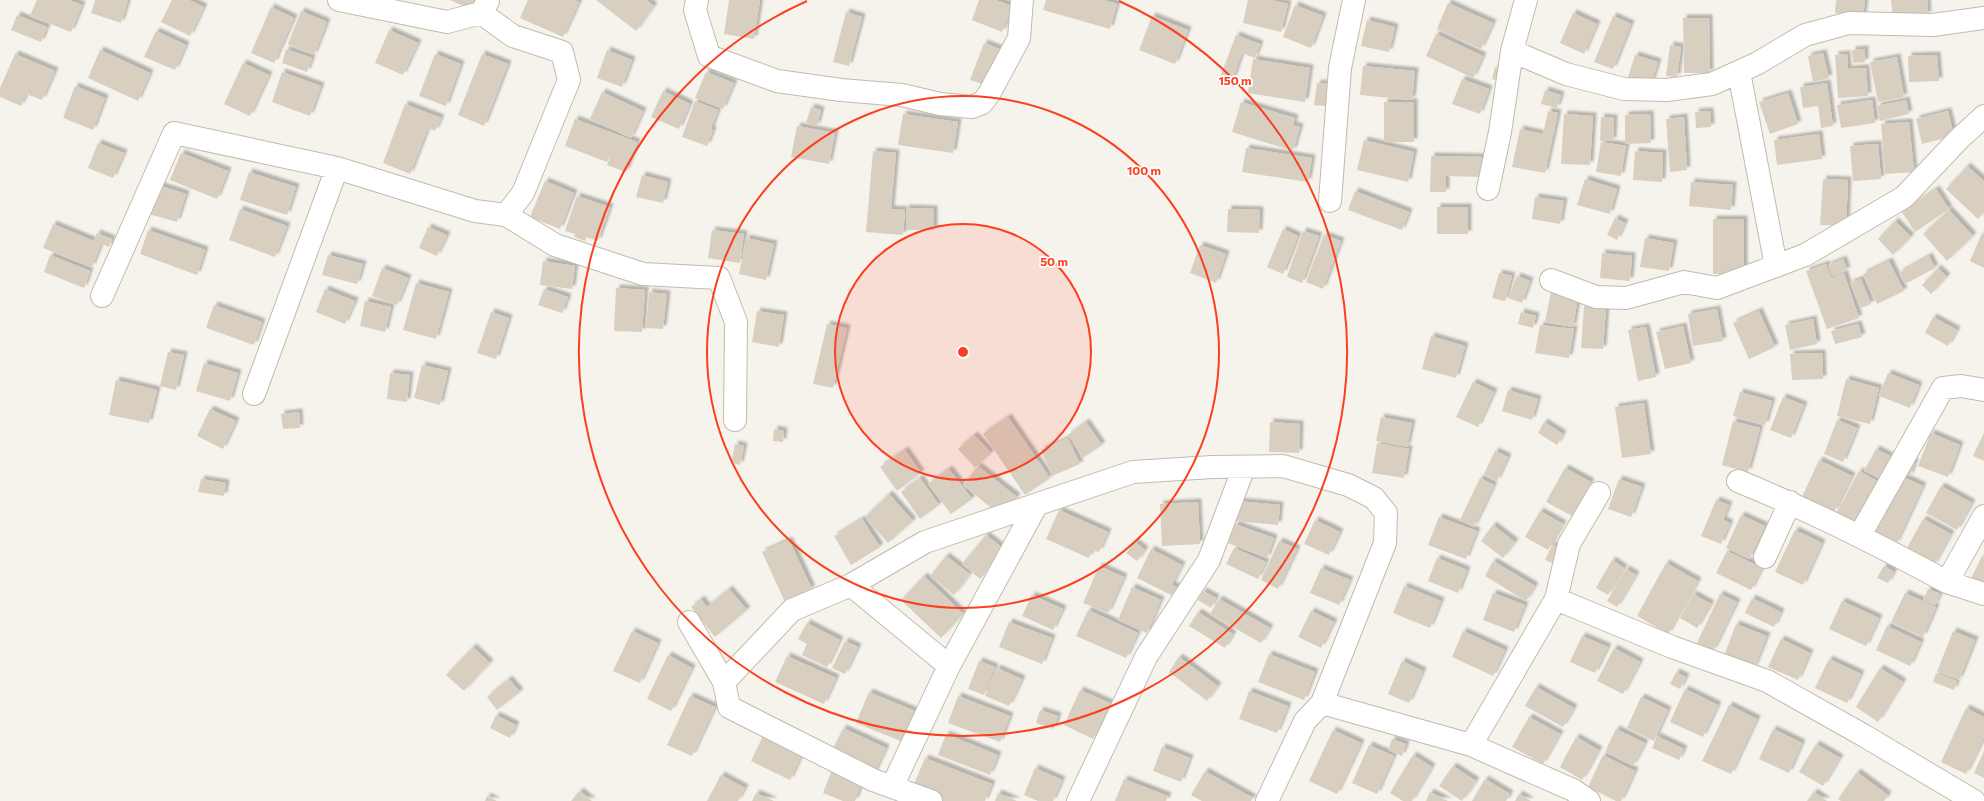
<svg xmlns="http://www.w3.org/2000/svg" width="1984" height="801" viewBox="0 0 1984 801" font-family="Commissioner,sans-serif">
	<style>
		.building { fill: #d8cfc1; filter: url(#shadow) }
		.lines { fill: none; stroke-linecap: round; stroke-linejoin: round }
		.minor-casing { stroke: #c2bbae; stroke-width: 24 }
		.minor { stroke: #fff; stroke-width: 22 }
		.ring { fill: none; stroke: #fc3f1d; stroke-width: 2 }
		.centre { fill: #fc3f1d; stroke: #fff; stroke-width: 2 }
		.ring-label { font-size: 12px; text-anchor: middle; font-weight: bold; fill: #fc3f1d; stroke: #fff; stroke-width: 3.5; stroke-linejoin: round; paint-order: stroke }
	</style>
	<defs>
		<filter id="shadow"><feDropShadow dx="3.5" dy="-3.5" stdDeviation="1" flood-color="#0004"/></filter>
	</defs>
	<rect width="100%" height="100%" fill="#f6f3ec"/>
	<path class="building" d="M37,0H69L82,5L71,32L30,16Z
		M95,0H128L121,23L91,13Z
		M172,0H189L204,7L190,36L161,22Z
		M450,0H474L470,9Z
		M528,0H574L579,2L563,37L520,18Z
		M596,0H646L654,6L636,31Z
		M729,0H760L754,39L724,34Z
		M979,0H995L1012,6L1002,32L972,20Z
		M1046,0H1104L1117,4L1110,29L1043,10Z
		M1248,0H1271L1288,4L1281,32L1243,23Z
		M1836,0H1865L1863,17L1835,13Z
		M1891,0H1927L1928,15L1893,18Z
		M1448,3L1493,23L1481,49L1437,29Z
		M1295,5L1323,16L1311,48L1283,37Z
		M271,7L294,18L274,63L251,53Z
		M301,11L327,22L314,55L288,44Z
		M846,12L862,17L849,66L833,62Z
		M1573,13L1597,24L1584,54L1560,43Z
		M17,15L47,27L41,42L11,30Z
		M1152,16L1188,30L1175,64L1139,50Z
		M1613,16L1631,24L1613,69L1594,62Z
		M1683,18H1709L1710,73H1684Z
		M1367,20L1395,27L1389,52L1361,46Z
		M389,30L418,43L403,75L375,63Z
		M156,31L186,45L175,70L144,57Z
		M1436,34L1483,56L1473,78L1426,56Z
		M1236,35L1260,44L1255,58L1242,53L1230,87L1218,83Z
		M984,43L1005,51L991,87L970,80Z
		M1670,45L1681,47L1677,77L1666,76Z
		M286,49L312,58L307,72L282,63Z
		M1865,49V62L1853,63L1852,50Z
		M100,50L150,73L138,101L88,78Z
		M607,50L632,60L622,87L597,78Z
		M1823,53L1829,78L1813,82L1808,56Z
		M15,54L55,71L42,100L26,94L21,106L0,97V88Z
		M435,54L461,64L446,106L419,96Z
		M482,54L508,64L484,126L458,115Z
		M1847,54L1848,69L1866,68L1868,96L1838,98L1835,55Z
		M1635,55L1658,62L1651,84L1628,77Z
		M1937,55L1939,81L1909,82L1908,56Z
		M1897,57L1904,97L1878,102L1870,62Z
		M1253,59L1310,68L1305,102L1248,93Z
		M243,63L269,75L250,116L224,104Z
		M1363,66L1415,71L1412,100L1360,95Z
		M1495,67L1506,70L1503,82L1492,79Z
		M282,72L321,86L310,116L272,102Z
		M706,72L734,83L723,109L695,98Z
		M1462,79L1489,89L1480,114L1452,104Z
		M1317,83L1328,84L1326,106L1314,105Z
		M1827,83L1833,126L1821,128L1818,106L1803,108L1800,87Z
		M75,86L105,98L93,130L63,118Z
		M1545,90L1561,95L1557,108L1541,104Z
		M663,91L690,104L679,129L651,117Z
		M602,92L643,111L631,138L590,119Z
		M1788,93L1798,124L1770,134L1759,102Z
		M1872,100L1875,123L1841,128L1837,105Z
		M1906,100L1909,114L1880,121L1877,106Z
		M695,101L718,110L711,129L713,130L707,146L682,137Z
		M1241,102L1295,118L1293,125L1300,127L1293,151L1232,132Z
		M1384,102H1414V142H1384Z
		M405,104L441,118L435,131L428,128L410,174L383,163Z
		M811,107L821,110L817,126L806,123Z
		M1548,111L1558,113L1545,173L1512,167L1520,129L1543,134Z
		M1710,111L1711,127L1696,128L1695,112Z
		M1948,111L1954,136L1922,144L1916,119Z
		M903,114L958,122L953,153L898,145Z
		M1564,114L1593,116L1590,165L1561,164Z
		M1650,114L1651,143L1625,144V115Z
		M1601,117L1614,118L1613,141H1600Z
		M1684,117L1687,170L1670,172L1666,119Z
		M575,119L637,142L626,172L607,165L613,149L607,162L565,146Z
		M1909,122L1914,172L1885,174L1881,124Z
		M797,126L835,133L829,164L791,157Z
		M1819,134L1822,159L1777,165L1774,140Z
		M1364,140L1414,152L1408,182L1357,170Z
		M1601,142L1626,146L1621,176L1596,172Z
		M98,143L124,153L113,178L88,168Z
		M1878,144L1881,179L1853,181L1850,146Z
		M1246,148L1312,158L1308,182L1242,172Z
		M873,151L896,153L891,209L905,210L903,235L866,232Z
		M1635,151L1663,153L1662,182L1633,180Z
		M181,153L228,171L217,199L170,180Z
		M1431,156L1482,157V177L1446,176V192H1430Z
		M1967,166L1984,181V212L1978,219L1946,189Z
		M249,172L296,187L287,215L240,200Z
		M642,175L668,182L663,203L636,197Z
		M1585,179L1617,189L1610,214L1577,205Z
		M1823,179L1848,180L1846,226L1820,225Z
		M545,181L574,193L560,229L530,217Z
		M1691,182L1733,185L1731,210L1689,206Z
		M158,185L186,194L177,222L149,214Z
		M1936,189L1949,209L1915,232L1902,212Z
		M1355,191L1409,212L1402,230L1348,210Z
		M577,196L610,207L598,241L586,237L585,241L574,237L575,234L565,231Z
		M1535,197L1564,201L1560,224L1532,219Z
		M1437,207H1468V234H1437Z
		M906,208L934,209V230H906Z
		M240,209L287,226L275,257L229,240Z
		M1228,209L1260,210L1259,233L1227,232Z
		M1949,210L1973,236L1947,261L1923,234Z
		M1615,218L1625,223L1617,240L1607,235Z
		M1713,219H1744V274H1713Z
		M1895,221L1911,237L1893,255L1878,239Z
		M53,224L101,244L92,267L43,248Z
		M428,227L447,235L437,256L419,248Z
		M1283,229L1298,236L1283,274L1267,267Z
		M148,230L205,250L197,275L140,254Z
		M712,230L744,234L740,263L708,258Z
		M1303,231L1319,236L1302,283L1287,277Z
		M97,233L112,239L109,247L94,240Z
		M1982,233L1984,234V268L1970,261Z
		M1324,235L1341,241L1323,289L1306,282Z
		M746,238L774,244L766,280L739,274Z
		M1645,238L1674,243L1669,271L1640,267Z
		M1200,245L1226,254L1216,283L1190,273Z
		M1602,253L1632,256L1630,281L1600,278Z
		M50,255L90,271L84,288L44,272Z
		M328,255L363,264L357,284L322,275Z
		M1929,256L1935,268L1905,284L1899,273Z
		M1843,259L1847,270L1832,276L1828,265Z
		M543,261L575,266L572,289L540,285Z
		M1889,261L1904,291L1877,304L1863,274Z
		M1826,264L1831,278L1844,273L1859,318L1827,329L1806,271Z
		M382,268L408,278L397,305L372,296Z
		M1938,268L1947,277L1931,294L1922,285Z
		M1499,273L1512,276L1505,301L1492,298Z
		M1517,276L1530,281L1522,303L1508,298Z
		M1861,279L1871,304L1861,308L1850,283Z
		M416,283L449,292L436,339L403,330Z
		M616,288L645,290L642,332L614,331Z
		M325,289L355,301L345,324L316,312Z
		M544,289L568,297L562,313L538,305Z
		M649,292L667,294L663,329L646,328Z
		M1551,292L1578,297L1573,327L1545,322Z
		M365,301L391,307L385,332L360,326Z
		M214,305L262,322L254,345L206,328Z
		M1584,306L1606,307L1603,349L1581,348Z
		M1717,309L1723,341L1693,346L1688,314Z
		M757,311L784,315L779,347L752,342Z
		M1759,311L1775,347L1749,359L1733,323Z
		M491,312L509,318L496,359L477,353Z
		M1521,312L1536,316L1533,328L1518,324Z
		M1933,317L1957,330L1948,346L1925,333Z
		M1813,319L1817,344L1790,350L1785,325Z
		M827,324L847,328L833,388L813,384Z
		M1858,324L1862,337L1835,344L1831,331Z
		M1540,325L1574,329L1569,358L1535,353Z
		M1683,326L1691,363L1665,369L1656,332Z
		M1646,327L1656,377L1638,381L1628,330Z
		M1431,336L1465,346L1456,378L1422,369Z
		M168,352L184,355L176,390L160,386Z
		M1822,353L1823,379L1792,380L1790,354Z
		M204,363L238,373L230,401L196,391Z
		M422,365L448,371L440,405L414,398Z
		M390,373L410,375L407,402L387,399Z
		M1888,373L1919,385L1910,408L1879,396Z
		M1846,379L1879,388L1870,424L1837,416Z
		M116,380L157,390L149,423L109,415Z
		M1473,382L1494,392L1478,427L1456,417Z
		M1508,390L1538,399L1532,420L1502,411Z
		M1740,392L1772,401L1765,425L1733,416Z
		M1783,397L1804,405L1791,438L1770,430Z
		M1644,403L1651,454L1622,458L1615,407Z
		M210,409L236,421L223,449L197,436Z
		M299,412L300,428L283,429L281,414Z
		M1008,417L1050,478L1025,495L983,434Z
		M1381,417L1412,423L1407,447L1376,441Z
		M1837,420L1857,428L1843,462L1824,454Z
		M1733,421L1760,428L1748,472L1722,465Z
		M1086,422L1102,445L1083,458L1068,435Z
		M1270,422L1300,424L1299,453L1269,452Z
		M1544,422L1563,434L1557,445L1538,433Z
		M774,429L784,431L783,442L773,441Z
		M1931,433L1960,445L1948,477L1918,466Z
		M1984,433V461L1973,456Z
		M974,435L991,453L975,468L958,449Z
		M1068,438L1080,464L1052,476L1041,450Z
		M1377,443L1409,449L1404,478L1372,473Z
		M735,444L744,446L740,465L731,463Z
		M1876,449L1890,456L1879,478L1864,471Z
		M905,450L921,473L897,491L880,467Z
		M1495,451L1508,457L1497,481L1484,474Z
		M1907,459L1915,462L1910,476L1902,473Z
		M1819,460L1852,476L1834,512L1802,497Z
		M978,466L1017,497L1001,516L963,485Z
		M1565,468L1591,482L1572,516L1546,502Z
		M949,469L972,499L951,514L928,484Z
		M1859,471L1879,482L1854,528L1834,517Z
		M1897,474L1923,486L1896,544L1868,531Z
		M920,478L939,505L920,519L901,492Z
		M1480,478L1494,485L1474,527L1460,520Z
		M201,479L226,483L224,496L198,492Z
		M1619,479L1642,487L1631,517L1608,509Z
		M1941,486L1972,503L1957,530L1926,513Z
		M889,494L913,521L888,543L865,517Z
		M1716,500L1729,505L1723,520L1730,523L1721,544L1701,536Z
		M1237,501L1280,505L1278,525L1235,521Z
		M1198,502L1200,544L1162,546L1160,504Z
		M1059,510L1108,532L1099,552L1092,550L1089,558L1046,539Z
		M1540,511L1563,524L1548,550L1525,537Z
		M1741,515L1765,526L1749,559L1726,548Z
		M1439,517L1477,531L1466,559L1428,545Z
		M862,519L880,547L851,565L834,536Z
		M1923,519L1951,534L1934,565L1906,550Z
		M1315,520L1340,532L1329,555L1304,544Z
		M1235,524L1274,538L1267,558L1228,543Z
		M1493,525L1515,542L1503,558L1481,541Z
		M1795,530L1822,543L1803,585L1775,572Z
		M986,535L1005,550L980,579L962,564Z
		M789,540L812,589L785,602L762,552Z
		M1279,541L1297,549L1278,589L1261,580Z
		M1135,542L1145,550L1137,561L1126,553Z
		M1552,545L1565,551L1559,566L1545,560Z
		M1234,548L1266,562L1258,579L1226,564Z
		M1151,549L1182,565L1172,585L1179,588L1175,597L1137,578Z
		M1727,551L1762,568L1751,590L1716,573Z
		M946,556L970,574L954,595L930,576Z
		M1982,556L1984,558V590L1969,583Z
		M1437,558L1467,570L1458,593L1428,581Z
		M1612,560L1624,568L1608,595L1596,588Z
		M1493,561L1535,586L1526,601L1485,576Z
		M1666,563L1698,581L1668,634L1637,616Z
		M1099,566L1124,577L1108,613L1083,603Z
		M1884,566L1894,572L1888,583L1877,578Z
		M1321,568L1350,580L1339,605L1310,593Z
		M1626,569L1636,575L1617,607L1607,601Z
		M924,576L963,614L941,638L901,600Z
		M1404,586L1441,601L1430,628L1393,613Z
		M1132,587L1161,600L1147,633L1118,620Z
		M729,589L747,610L715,637L691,607L701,599L707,607Z
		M1928,589L1940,594L1935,605L1923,600Z
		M1203,591L1216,598L1211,608L1198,600Z
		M1493,593L1525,605L1514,632L1483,620Z
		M1905,593L1936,607L1923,637L1891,622Z
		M1693,594L1711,604L1697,628L1680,618Z
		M1720,594L1737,602L1713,651L1697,643Z
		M1032,595L1063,609L1053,630L1022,616Z
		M1752,598L1781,612L1774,627L1745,613Z
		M1219,599L1270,628L1261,643L1210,614Z
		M1842,601L1879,618L1866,646L1829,629Z
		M1088,610L1138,633L1126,658L1076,636Z
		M1311,611L1334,622L1321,648L1298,637Z
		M1198,612L1233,634L1225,648L1189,626Z
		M1009,622L1052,638L1042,664L999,647Z
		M807,623L840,640L827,667L802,655L807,644L798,639Z
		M1736,624L1767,636L1754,668L1724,656Z
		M1887,626L1921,642L1910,666L1876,650Z
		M632,631L658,643L640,683L613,671Z
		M1463,631L1505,650L1493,676L1452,657Z
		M1953,631L1975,640L1959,680L1937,672Z
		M1582,636L1608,647L1595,673L1570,662Z
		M1781,639L1810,653L1798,680L1768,667Z
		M845,641L858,647L845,674L832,668Z
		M473,647L490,663L464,691L446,675Z
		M1614,648L1640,662L1623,694L1597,681Z
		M1269,654L1315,672L1304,700L1258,682Z
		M668,655L692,668L671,711L647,699Z
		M787,656L836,678L824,704L775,682Z
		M1179,657L1218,686L1207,701L1169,672Z
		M1829,659L1861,674L1847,703L1815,688Z
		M979,661L995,667L984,695L968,689Z
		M1402,661L1423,671L1409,703L1388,694Z
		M997,668L1022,679L1009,706L985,696Z
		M1880,668L1903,682L1878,722L1856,707Z
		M1676,672L1686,677L1680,689L1670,684Z
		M1936,673L1957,681L1954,690L1933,682Z
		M509,679L520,692L497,710L487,697Z
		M1536,687L1574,708L1563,727L1525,706Z
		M1685,689L1718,705L1703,737L1670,722Z
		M1080,690L1110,703L1093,739L1064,725Z
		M1249,691L1288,706L1277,733L1239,719Z
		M869,692L915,711L903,742L856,723Z
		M690,696L715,707L692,756L667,745Z
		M958,696L1010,716L1000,742L948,723Z
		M1641,697L1668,710L1654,741L1627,728Z
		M1729,705L1757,719L1731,774L1702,761Z
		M1966,708L1984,717V737L1966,774L1941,762Z
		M1040,710L1058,716L1054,729L1036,723Z
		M496,715L516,725L510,738L490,728Z
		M1529,717L1560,734L1543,764L1512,747Z
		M843,728L886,748L874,774L831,753Z
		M1616,729L1645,743L1633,766L1605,752Z
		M1773,729L1802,743L1789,773L1759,759Z
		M1333,730L1361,743L1337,794L1309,781Z
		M764,734L803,752L790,780L751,761Z
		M946,734L998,755L990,775L938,755Z
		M1657,736L1684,749L1679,760L1652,748Z
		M1576,737L1599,750L1582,780L1560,767Z
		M1392,739L1406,744L1402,756L1388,750Z
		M1816,744L1840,758L1823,786L1799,772Z
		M1369,745L1394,756L1377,794L1352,783Z
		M1162,747L1190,758L1181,782L1153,771Z
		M1984,751V778L1974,773Z
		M1413,755L1432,767L1412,801H1403L1390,793Z
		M1603,755L1635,771L1621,801H1616L1588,787Z
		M925,758L992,784L985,801H942L912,789Z
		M1453,766L1476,781L1462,801L1439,786Z
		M833,767L863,779L855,801H843L823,793Z
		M1035,768L1062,780L1053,801H1038L1024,795Z
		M1205,771L1253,798L1251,801H1202L1191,795Z
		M1857,772L1888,795L1884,801H1841L1838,799Z
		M721,775L745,788L738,801H707Z
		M1124,779L1168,796L1166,801H1115Z
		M1485,779L1510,794L1506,801H1472Z
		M580,791L592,801H571Z
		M1430,792L1448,801H1426Z
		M1814,792L1827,801H1807Z
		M756,793L774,801H752Z
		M998,793L1017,801H995Z
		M1519,794L1531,801H1515Z
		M487,796L497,801H485Z"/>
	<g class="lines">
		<defs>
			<path id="minor" d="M339,0L447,22L481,13L488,1
				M697,0L695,10L709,56L777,81L841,90L902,95L940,104L972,107L982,103L989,94L1019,38L1022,0
				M1512,51L1566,74L1624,89L1667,90L1712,84L1758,63L1805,35L1849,23L1933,25L1984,18
				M1739,72L1776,266
				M1488,189L1500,132L1512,51L1526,0
				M1330,201L1340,68L1354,0
				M506,215L555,245L643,274L719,278L736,322L735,420
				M1551,280L1596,297L1626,298L1684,282L1717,288L1805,255L1904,197L1959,139L1984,116
				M102,296L174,133L337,168L475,211L506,215L523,193L569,80L562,52L513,36L481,13
				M254,394L337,168
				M1738,481C1810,510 1879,545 1947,582
				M1984,516L1947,582L1984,594
				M1860,535L1943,388L1961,386L1984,390
				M1765,557L1790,502
				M851,585L949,666
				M1556,599L1672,647L1767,681L1863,735L1974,801
				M689,622L724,682L729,707L873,780L931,801
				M724,682L792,610L851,585L925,542L1133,472L1212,467L1283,466L1348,485L1374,498L1386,513L1385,543L1322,703L1305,721L1267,801
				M1322,703L1471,745L1573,790L1589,801
				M1471,745L1556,599L1569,544L1599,493
				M892,787L949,666L1036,506
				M1078,801L1146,657L1209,560L1244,467"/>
		</defs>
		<use href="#minor" class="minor-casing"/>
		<use href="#minor" class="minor"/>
	</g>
	<circle cx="963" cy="352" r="128" fill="#fc3f1d" fill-opacity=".12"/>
	<g class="ring">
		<circle cx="963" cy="352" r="128"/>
		<circle cx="963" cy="352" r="256"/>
		<path d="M1119 1A384 384 0 1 1 807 1"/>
	</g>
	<circle cx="963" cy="352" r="6" class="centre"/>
	<g class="ring-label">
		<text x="1235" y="85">150 m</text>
		<text x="1144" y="175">100 m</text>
		<text x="1054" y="266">50 m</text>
	</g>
</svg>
